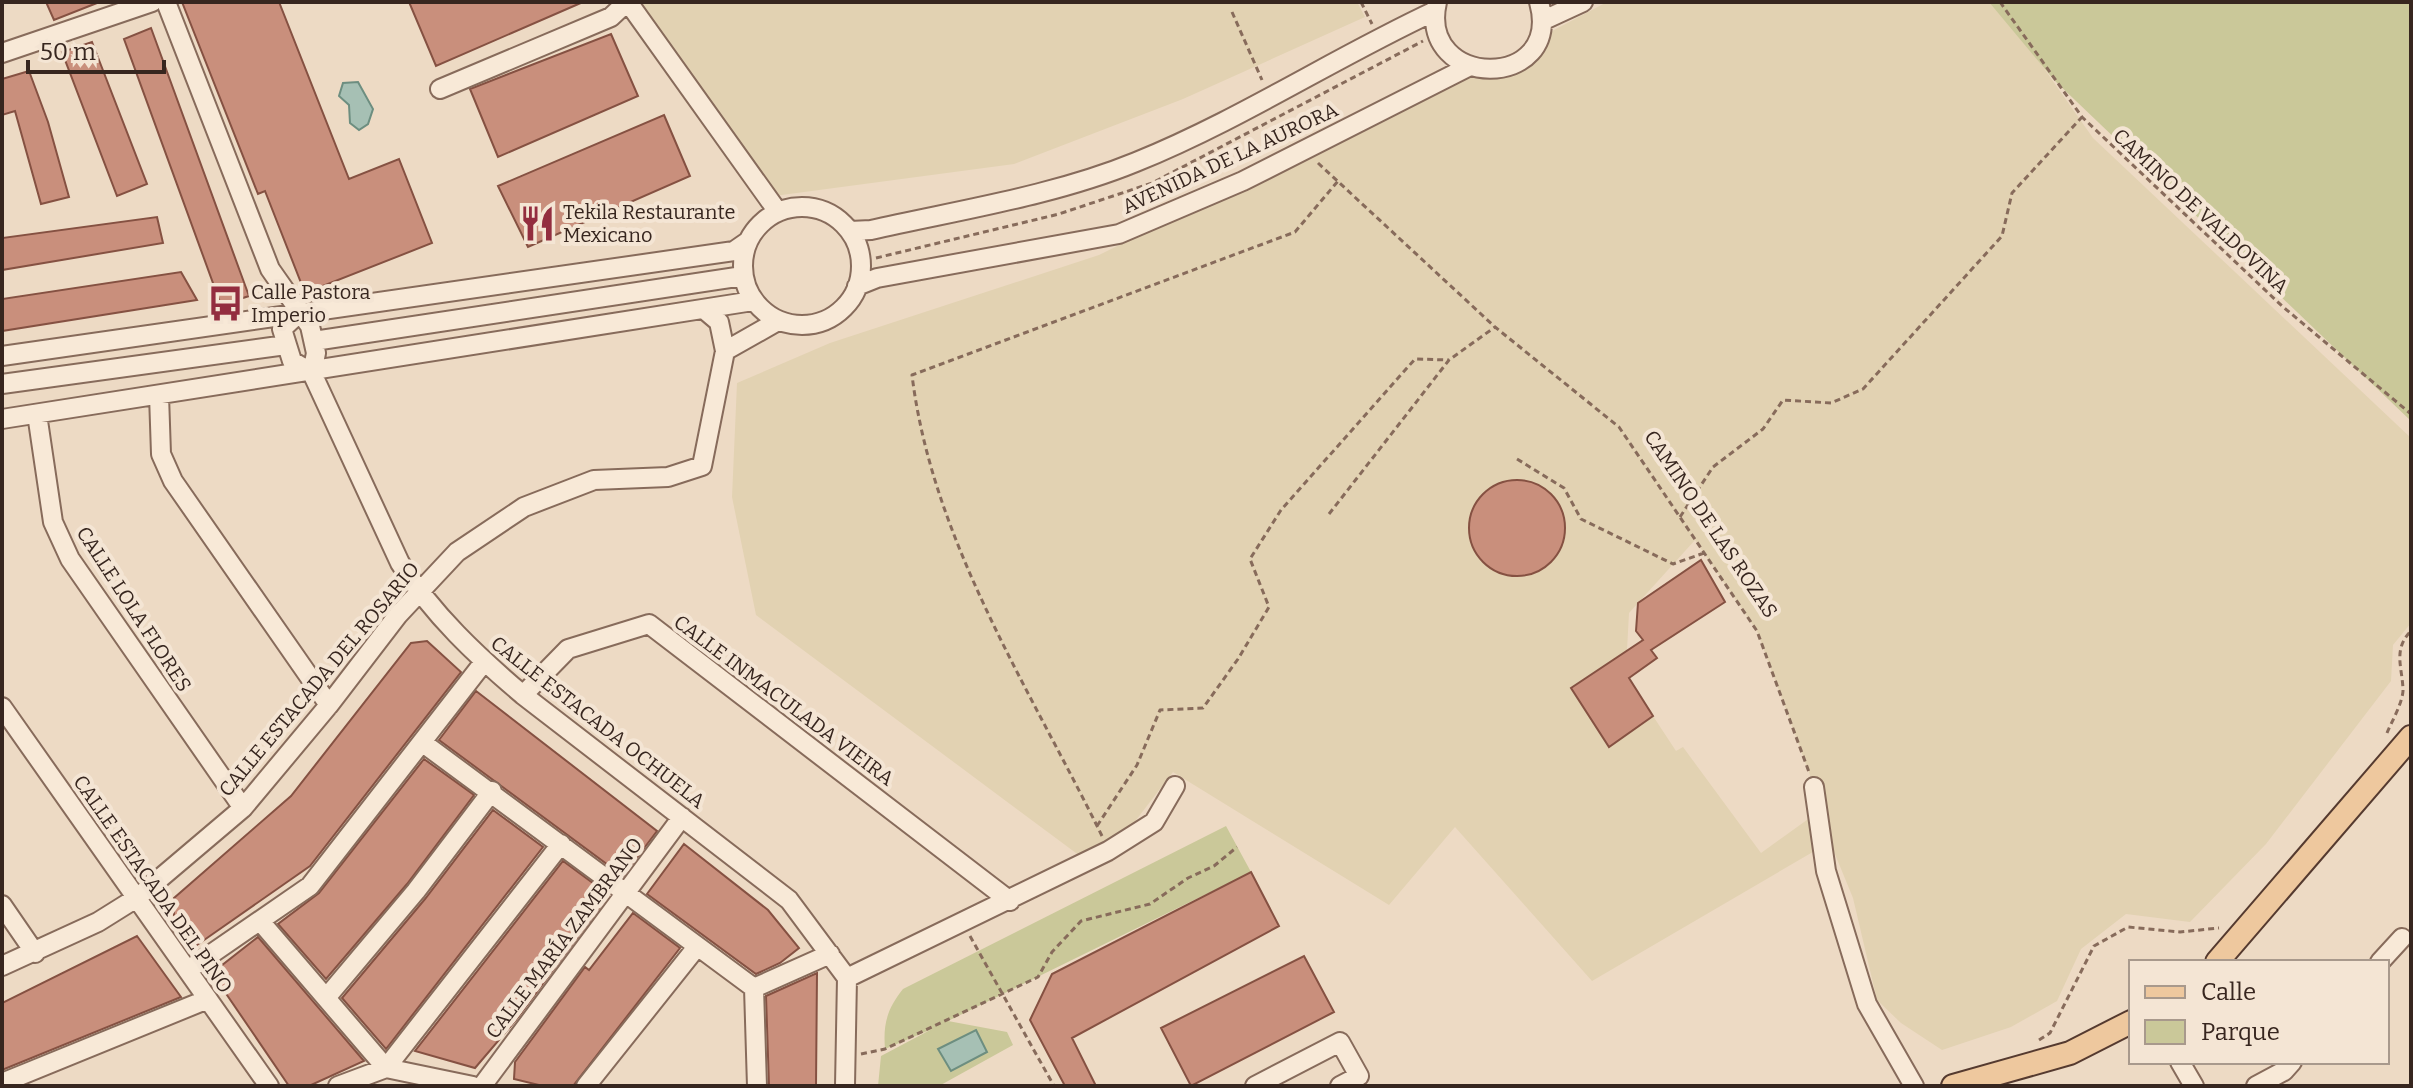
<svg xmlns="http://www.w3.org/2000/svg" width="2413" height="1088" viewBox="0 0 2413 1088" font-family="Bitter,serif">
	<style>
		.farmland { fill: #e2d2b2; fill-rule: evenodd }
		.green { fill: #cac899 }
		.water { fill: #a6c0b4; stroke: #6d8e80; stroke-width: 2 }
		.building { fill: #c98f7c; stroke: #855142; stroke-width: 2 }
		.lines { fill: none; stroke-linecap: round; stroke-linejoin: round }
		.minor-casing { stroke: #876b5b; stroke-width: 22 }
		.major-casing { stroke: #553a2f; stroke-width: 26 }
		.path { stroke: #876b5b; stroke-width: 3; stroke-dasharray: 6 4; stroke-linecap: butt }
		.minor { stroke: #f8e9d7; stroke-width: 18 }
		.major { stroke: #eec89e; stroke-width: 22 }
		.labels { text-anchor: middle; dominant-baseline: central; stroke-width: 8; stroke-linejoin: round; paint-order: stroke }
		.street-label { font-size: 20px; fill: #37261f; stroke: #f4e5d4 }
		.poi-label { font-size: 20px; fill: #37261f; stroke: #f4e5d4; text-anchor: start }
	</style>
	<rect width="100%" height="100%" fill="#eddac4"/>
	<path class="farmland" d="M636,2H1357L1365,17L1183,99L1014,164L774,196Z
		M1607,2H1997L2093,138L2411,438V623L2393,645L2391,681L2266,844L2190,922L2126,914L2081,949L2057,1001L2011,1027L1942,1050L1901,1023L1877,1000L1853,898L1830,842L1592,981L1455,827L1389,905L1173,772L1133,824L1080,856L756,615L732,497L737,383L830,343L1099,255L1471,72L1501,70L1537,39ZM1695,540L1757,631L1814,786L1818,812L1761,853L1683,747L1676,751L1653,716L1608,746L1571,688L1627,650L1629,613Z"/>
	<path class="green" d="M1989,2H2411V421L2054,80Z
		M1226,826L1251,872L948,1021L1007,1032L1013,1045L939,1086H878L881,1056L932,1029L885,1049C883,1024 887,1009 903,989Z"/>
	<path class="water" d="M358,82L373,109L368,124L359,130L350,123L349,105L339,96L343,83Z
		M976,1030L987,1052L951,1071L938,1049Z"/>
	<path class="building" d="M46,2H97V3L54,20Z
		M182,2H279L349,179L399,159L432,243L305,293L265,191L258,194Z
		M409,2H583L436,66Z
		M151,28L249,296L221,305L124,39Z
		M611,34L638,96L498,157L470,89Z
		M92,42L147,184L117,196L62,52Z
		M29,71L48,122L69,197L41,204L15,111L2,115V79Z
		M664,115L690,176L528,247L498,186Z
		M157,217L163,243L2,270V238Z
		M181,272L197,300L2,331V299Z
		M1469 528a48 48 0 1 1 96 0a48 48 0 1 1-96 0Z
		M1701,560L1725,602L1651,650L1657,658L1629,678L1653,716L1609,747L1571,688L1643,640L1636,631L1638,603Z
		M427,641L461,672L310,866L197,945L174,916V898L291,796L411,643Z
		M476,691L657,831L623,876L439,740Z
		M424,759L474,795L407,884L326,979L278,924L319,893Z
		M493,810L543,847L386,1049L342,998L425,899Z
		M684,844L768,910L799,948L780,963L756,974L647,894Z
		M563,861L609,895L516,1020L475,1068L415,1051Z
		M1251,872L1279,926L1072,1038L1096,1086H1065L1030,1020L1052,974Z
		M633,913L680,948L573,1086H543L514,1079L515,1062L585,967L589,970Z
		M137,936L181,997L2,1070V1003Z
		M258,937L364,1061L309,1086H289L212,973Z
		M1304,956L1334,1012L1191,1086L1161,1028Z
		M817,973L816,1086H769L766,996Z"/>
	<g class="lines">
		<defs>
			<path id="minor" d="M166,2L270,269L310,326L316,353L312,373
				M628,2L778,212
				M1437,2C1417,90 1564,92 1539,2
				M1544,20L1583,2
				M2,53L152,2
				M440,89L611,17L627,2
				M743 266a59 59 0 1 1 118 0a59 59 0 1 1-118 0Z
				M850,231L871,230C959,210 1053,196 1136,162C1240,120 1334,58 1435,11
				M857,286L877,278L1119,234L1243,181L1468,67
				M706,311L719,322L725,351
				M298,314L282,329L292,361L312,373
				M314,341L743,276
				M2,356L734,251L747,242
				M312,373L400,563C433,615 477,656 523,695L789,900L847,978L845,1086
				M2,384L286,345
				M159,395L161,454L173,481L329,705
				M37,414L53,522L70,559L243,808
				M2,419L753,301
				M523,695L568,649L649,624L1010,901
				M2,707L269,1086
				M423,743L754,988L830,954
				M1814,787L1826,871L1867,1004L1914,1086
				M2,905L35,953
				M260,921L386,1068L473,1086
				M2380,962L2402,938
				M2,966L98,922L138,897L243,808L329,705L398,615L457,552L524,507L594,480L668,477L702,466L725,351L778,321
				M188,970L310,886L484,662
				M847,978L1108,851L1154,822L1175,786
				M754,988L757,1086
				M326,998L416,891L492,791
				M2180,1062L2194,1086
				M2,1083L208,999
				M338,1086L386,1068L561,844
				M482,1086L682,817
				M586,1086L696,948
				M1255,1086L1340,1042L1359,1076L1340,1086
				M2256,1086L2284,1071L2292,1062"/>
			<path id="major" d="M2217,962L2411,737
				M1953,1086L2070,1053L2131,1022"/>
		</defs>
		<use href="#minor" class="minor-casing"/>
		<use href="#major" class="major-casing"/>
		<path class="path" d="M1361,2L1372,24
			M2000,2L2082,117L2282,306L2411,414
			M1232,12L1262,80
			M1318,163L1495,327L1619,427L1757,631L1809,772
			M876,258L1059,214L1152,183L1423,41
			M1517,459L1564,488L1581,519L1673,564L1704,553
			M1329,514L1449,360L1495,327
			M1680,517L1713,467L1763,429L1783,400L1831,403L1863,389L2002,236L2012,193L2082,117
			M2387,733C2392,721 2402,704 2403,691C2403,669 2392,650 2411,631
			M1097,826L1137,765L1160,710L1203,708L1238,659L1269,607L1250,559L1281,510L1415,359L1449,360
			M1102,836C1030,689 932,540 912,375L1295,232L1338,181
			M970,936L1054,1086
			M2039,1040L2050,1033L2094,946L2128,927L2180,932L2219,928
			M861,1054L885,1049L1038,977L1052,952L1081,921L1150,904L1188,878L1214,866L1237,847"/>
		<use href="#minor" class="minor"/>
		<use href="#major" class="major"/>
	</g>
	<defs>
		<symbol id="restaurant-bare" viewBox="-9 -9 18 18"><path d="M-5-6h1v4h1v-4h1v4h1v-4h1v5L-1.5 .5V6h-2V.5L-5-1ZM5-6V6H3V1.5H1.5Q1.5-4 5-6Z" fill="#932d3f" stroke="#f4e5d4" stroke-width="2.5" paint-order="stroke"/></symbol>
		<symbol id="bus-bare" viewBox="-9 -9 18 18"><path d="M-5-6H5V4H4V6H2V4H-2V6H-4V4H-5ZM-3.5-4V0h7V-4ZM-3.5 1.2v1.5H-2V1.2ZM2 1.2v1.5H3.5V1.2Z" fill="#932d3f" stroke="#f4e5d4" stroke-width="2.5" paint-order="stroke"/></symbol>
	</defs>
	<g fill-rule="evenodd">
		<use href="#restaurant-bare" x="512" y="198" width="51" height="51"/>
		<use href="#bus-bare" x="200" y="278" width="51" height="51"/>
	</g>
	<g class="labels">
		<g class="street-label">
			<text transform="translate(1230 158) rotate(-25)">AVENIDA DE LA AURORA</text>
			<text transform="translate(2201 211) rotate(43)">CAMINO DE VALDOVINA</text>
			<text transform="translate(1711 524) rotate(56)">CAMINO DE LAS ROZAS</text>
			<text transform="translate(134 609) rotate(57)">CALLE LOLA FLORES</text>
			<text transform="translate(319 679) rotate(-50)">CALLE ESTACADA DEL ROSARIO</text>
			<text transform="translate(784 700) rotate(37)">CALLE INMACULADA VIEIRA</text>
			<text transform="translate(598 722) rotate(38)">CALLE ESTACADA OCHUELA</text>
			<text transform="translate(153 884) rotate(55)">CALLE ESTACADA DEL PINO</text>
			<text transform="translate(564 938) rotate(-53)">CALLE MARÍA ZAMBRANO</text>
		</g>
		<g class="poi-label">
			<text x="563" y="212">Tekila Restaurante<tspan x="563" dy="23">Mexicano</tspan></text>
			<text x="251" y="292">Calle Pastora<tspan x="251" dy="23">Imperio</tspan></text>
		</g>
	</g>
	<rect width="2413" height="1088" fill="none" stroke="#37261f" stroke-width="8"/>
	<rect x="2129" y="960" width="260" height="104" fill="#f4e5d4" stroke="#a8998c" stroke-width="2"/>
	<rect x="2145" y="986" width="40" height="12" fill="#eec89e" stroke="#a8998c" stroke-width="2"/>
	<text x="2201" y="1000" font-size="24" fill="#37261f">Calle</text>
	<rect x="2145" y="1020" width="40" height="24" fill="#cac899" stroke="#a8998c" stroke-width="2"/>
	<text x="2201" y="1040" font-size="24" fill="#37261f">Parque</text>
	<path d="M28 60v12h136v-12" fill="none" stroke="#37261f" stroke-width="4"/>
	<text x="40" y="60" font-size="24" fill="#37261f" stroke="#f4e5d4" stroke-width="6" paint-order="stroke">50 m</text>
</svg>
